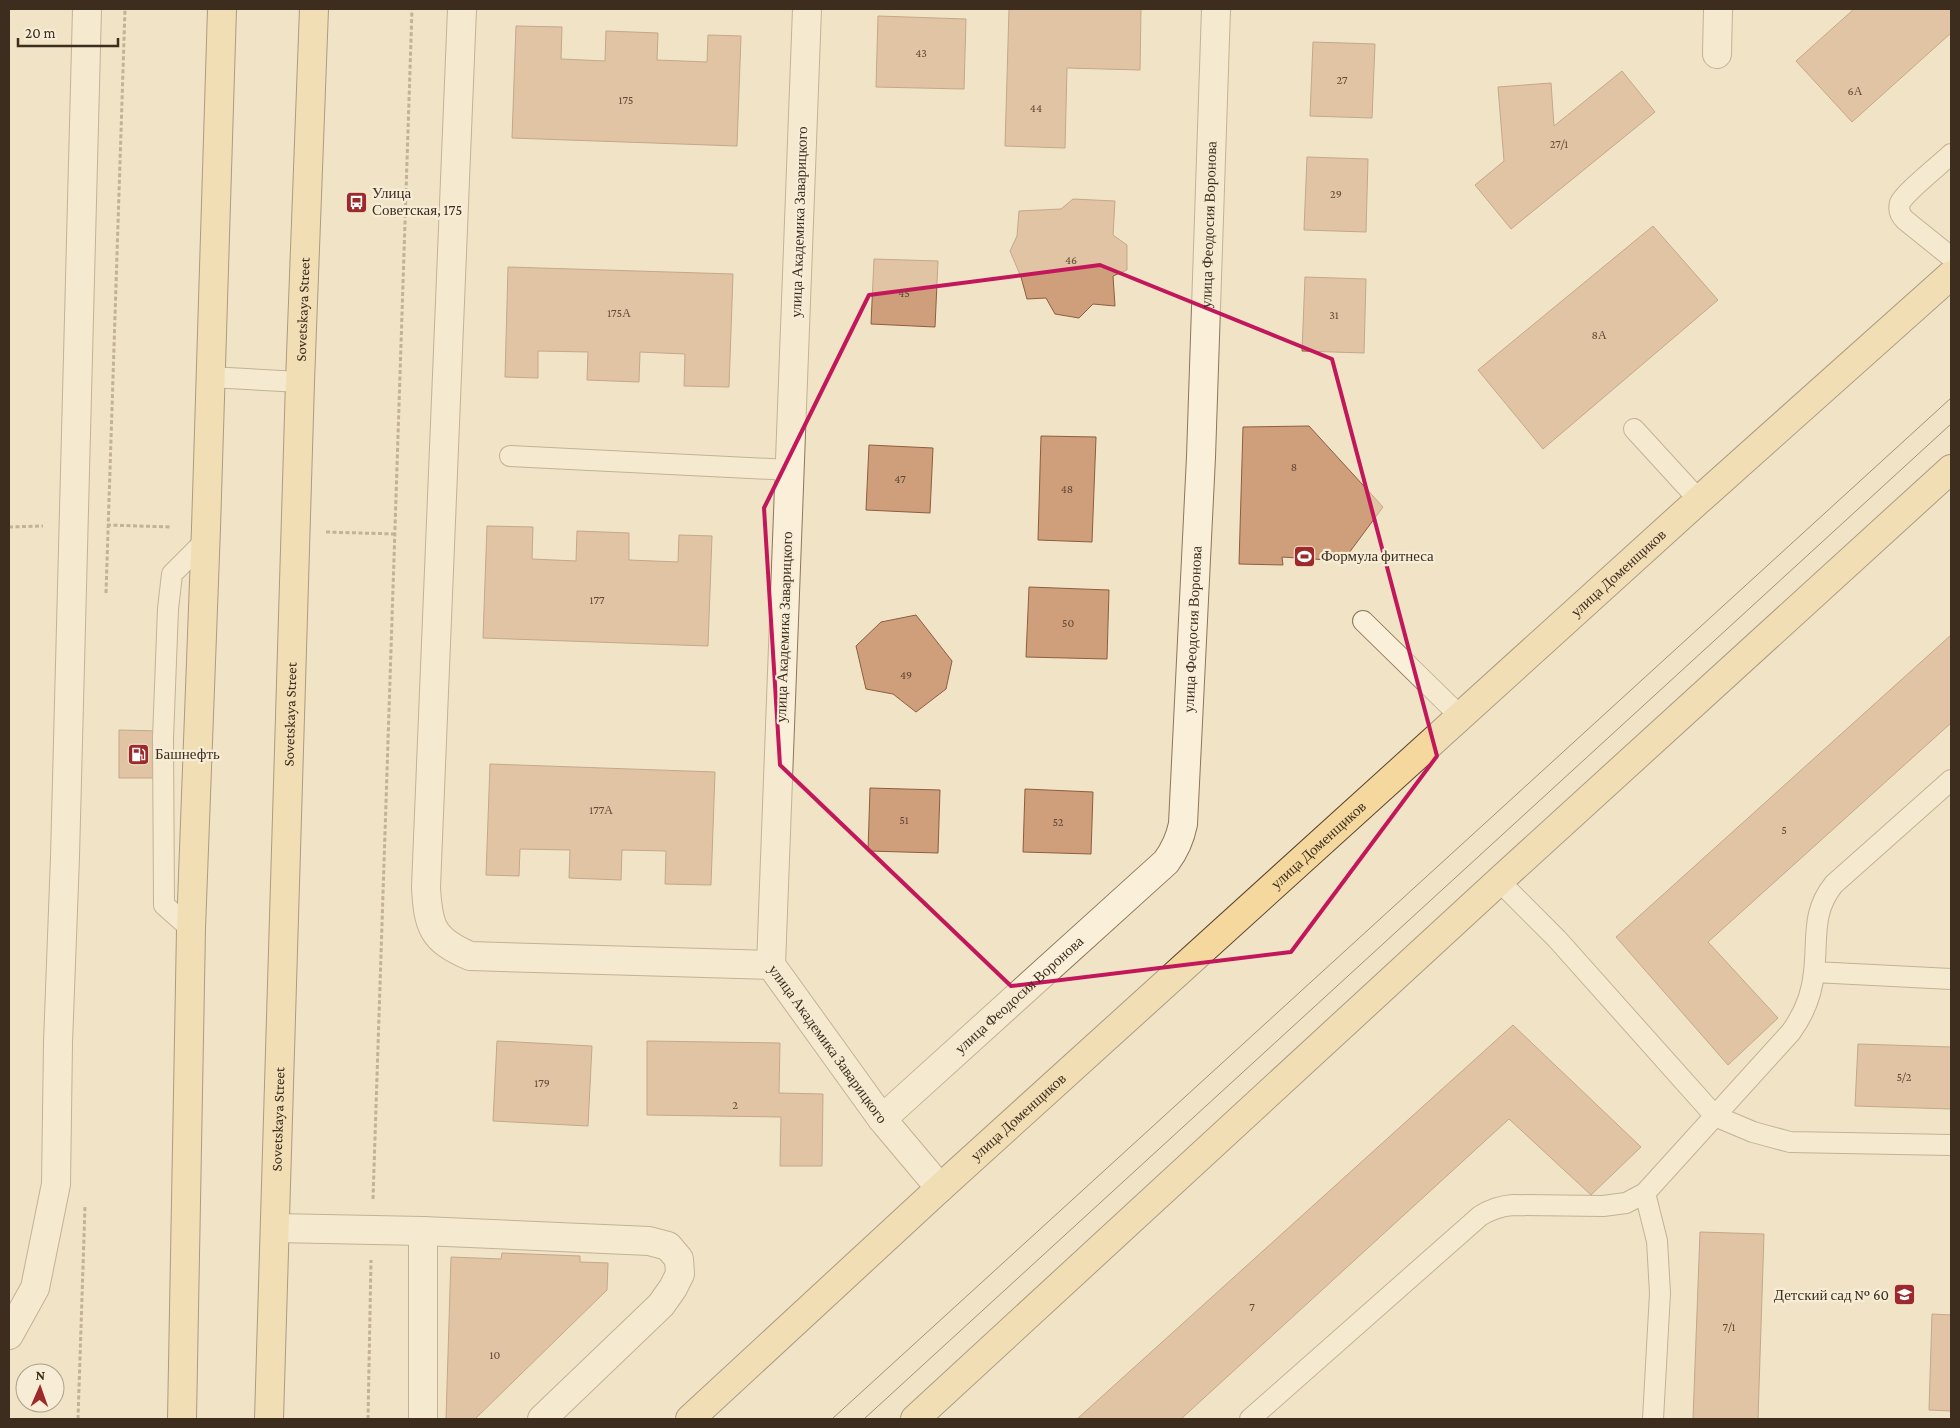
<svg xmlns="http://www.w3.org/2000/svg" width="1960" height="1428" viewBox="0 0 1960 1428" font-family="'Crimson Pro',serif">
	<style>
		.building { fill: #cf9e7b; stroke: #8c5e40 }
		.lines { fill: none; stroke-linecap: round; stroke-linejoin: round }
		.service-casing { stroke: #8c755b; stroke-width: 22 }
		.minor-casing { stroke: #8c755b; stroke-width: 30 }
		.primary-casing { stroke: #5a432f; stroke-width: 30 }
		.path { stroke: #8c755b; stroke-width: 3; stroke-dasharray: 4 2.5; stroke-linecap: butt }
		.service { stroke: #faf0da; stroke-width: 20 }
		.minor { stroke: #faf0da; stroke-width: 28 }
		.primary { stroke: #f4d89d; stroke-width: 28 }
		.tram { stroke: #3c2d1f; stroke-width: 1 }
		.marked { fill: none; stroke: #c2185b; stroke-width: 4; stroke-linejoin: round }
		.labels { text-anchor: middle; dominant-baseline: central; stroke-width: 4.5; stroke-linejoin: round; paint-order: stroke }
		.number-label { font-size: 12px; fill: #614936 }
		.poi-label { font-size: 15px; fill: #3c2d1f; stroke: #f7edd6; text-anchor: start }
		.street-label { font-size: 15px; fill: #3c2d1f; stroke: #f7edd6 }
	</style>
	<rect width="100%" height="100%" fill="#f0e3c6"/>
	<path class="building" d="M1009,9H1141L1140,70L1067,68L1065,148L1005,146Z
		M1854,9H1951V33L1852,122L1796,61Z
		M878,16L966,19L964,89L876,87Z
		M516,26L562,27L561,59L605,61L606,31L658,33L657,60L707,62L708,35L741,36L737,146L512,138Z
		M1313,42L1375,44L1372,118L1310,116Z
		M1622,71L1655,112L1511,229L1475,185L1504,161L1498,87L1551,83L1554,126Z
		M1307,157L1368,159L1366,232L1304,230Z
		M1073,199L1115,201L1113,235L1127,245V270L1113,276L1115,306L1093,304L1079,318L1055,314L1046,298L1027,299L1021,277L1010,251L1017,236L1019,211L1061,209Z
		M1653,226L1718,300L1543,449L1478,370Z
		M874,259L938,261L935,327L871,324Z
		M508,267L733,274L729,387L684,386L685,354L640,352L639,382L587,380L588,352L538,351V378L505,377Z
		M1305,277L1366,279L1364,353L1302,351Z
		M1309,426L1383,507L1343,561L1282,557L1283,565L1239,564L1243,427Z
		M1041,436L1096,437L1092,542L1038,540Z
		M869,445L933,448L930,513L866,510Z
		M487,526L533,527L532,559L576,561L577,531L629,533V560L678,562L679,535L712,536L708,646L483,638Z
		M1029,587L1109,590L1107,659L1026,657Z
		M916,615L952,661L946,689L916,712L893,694L866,689L856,646L881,622Z
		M1951,635V723L1708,942L1778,1018L1728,1065L1616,937Z
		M119,730L159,731V778H119Z
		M490,764L715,772L711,885L665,884L666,851L622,850L621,880L569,878L570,850L520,849L519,876L486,875Z
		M870,788L940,790L938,853L868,851Z
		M1025,789L1093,792L1091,854L1023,852Z
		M1513,1025L1641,1147L1591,1195L1509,1119L1181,1419H1077Z
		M497,1041L592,1046L588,1126L493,1121Z
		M647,1041L780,1043L779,1093L823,1094L822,1166H780L781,1117L647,1115Z
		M1858,1044L1951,1047V1109L1855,1106Z
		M1700,1232L1764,1234L1758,1419H1693Z
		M502,1253L580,1256V1262L608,1263L607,1290L475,1419H446L451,1257L501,1259Z
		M1932,1314L1951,1315V1411L1929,1410Z"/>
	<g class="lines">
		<defs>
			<path id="service" d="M1951,154C1941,164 1905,192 1900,203C1898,210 1900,215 1905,220L1951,257
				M210,377L300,382
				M1634,429L1699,500
				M510,456L790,470
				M1363,621L1461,717
				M1499,881L1557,939L1715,1116L1753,1132L1790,1142L1951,1145
				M191,929L164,905L163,738L168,609L172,574L206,540
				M1814,972L1951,979
				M1645,1193L1657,1241L1660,1293L1653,1419
				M1250,1419L1480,1216C1491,1209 1500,1206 1513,1205L1603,1206L1626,1203L1645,1193L1791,1032C1804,1014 1812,995 1814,972C1818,939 1811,912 1834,884L1951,780"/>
			<g id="minor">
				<path d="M462,9L426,887C428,926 432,940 470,956L771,965"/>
				<path id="s1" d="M807,9L771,965L882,1119L940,1188"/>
				<path d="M1717,54L1718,9"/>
				<path id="s2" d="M882,1119L1166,862C1175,850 1180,839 1183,824L1201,457L1216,9"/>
				<path d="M275,1228L423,1231L649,1241L668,1246L679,1259L680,1274L673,1288L661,1305L542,1419"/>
				<path d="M423,1231V1419"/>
				<path d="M9,1335L35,1288L56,1184L58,1043L65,857L87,9"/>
			</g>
			<g id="primary">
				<path d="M182,1419L191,929L206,528L222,9"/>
				<path id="s3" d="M269,1419L300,382L314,9"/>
				<path id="s4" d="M690,1419L940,1188L1699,500L1951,275"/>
				<path d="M915,1419L1499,881L1951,469"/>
			</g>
		</defs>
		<use href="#service" class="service-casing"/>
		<use href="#minor" class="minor-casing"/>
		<use href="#primary" class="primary-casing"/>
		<path class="path" d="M107,525L171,527
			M9,527L43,526
			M326,532L395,534
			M106,593L125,9
			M373,1199L412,9
			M78,1419L85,1206
			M368,1419L371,1260"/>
		<use href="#service" class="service"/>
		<use href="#minor" class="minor"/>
		<use href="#primary" class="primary"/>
		<path class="tram" d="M832,1419L1951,398
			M864,1419L1951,424"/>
	</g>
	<path d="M0 0H1960V1428H0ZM1100,265L1332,359L1437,756L1291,952L1011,986L780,765L764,508L869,295Z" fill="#f0e3c6" fill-opacity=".55" fill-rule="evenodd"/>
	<path class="marked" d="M1100,265L1332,359L1437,756L1291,952L1011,986L780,765L764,508L869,295Z"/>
	<defs>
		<symbol id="bus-square" viewBox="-11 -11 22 22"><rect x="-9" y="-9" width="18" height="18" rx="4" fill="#9d292a" stroke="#f7edd6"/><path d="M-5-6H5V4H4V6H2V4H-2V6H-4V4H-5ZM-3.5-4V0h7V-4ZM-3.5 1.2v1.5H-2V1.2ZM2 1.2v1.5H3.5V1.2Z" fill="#fff"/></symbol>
		<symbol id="stadium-square" viewBox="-11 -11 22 22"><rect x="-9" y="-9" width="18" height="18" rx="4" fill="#9d292a" stroke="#f7edd6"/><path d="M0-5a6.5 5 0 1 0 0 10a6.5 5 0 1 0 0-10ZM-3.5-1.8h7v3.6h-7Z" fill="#fff"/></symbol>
		<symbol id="fuel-square" viewBox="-11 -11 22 22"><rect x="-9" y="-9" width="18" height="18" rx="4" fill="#9d292a" stroke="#f7edd6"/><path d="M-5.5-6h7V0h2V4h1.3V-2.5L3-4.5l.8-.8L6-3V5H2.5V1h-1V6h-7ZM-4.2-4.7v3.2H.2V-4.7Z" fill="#fff"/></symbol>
		<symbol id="school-square" viewBox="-11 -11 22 22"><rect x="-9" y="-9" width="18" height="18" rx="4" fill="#9d292a" stroke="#f7edd6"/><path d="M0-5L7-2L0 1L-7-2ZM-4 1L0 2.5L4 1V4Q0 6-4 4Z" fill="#fff"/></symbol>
	</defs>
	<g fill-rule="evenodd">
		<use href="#bus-square" x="344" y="190" width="25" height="25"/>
		<use href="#stadium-square" x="1292" y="544" width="25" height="25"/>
		<use href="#fuel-square" x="126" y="742" width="25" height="25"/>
		<use href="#school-square" x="1892" y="1282" width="25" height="25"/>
	</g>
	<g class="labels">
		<g class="number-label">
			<text x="921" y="53">43</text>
			<text x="1342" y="80">27</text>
			<text x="1855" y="91">6А</text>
			<text x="626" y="100">175</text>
			<text x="1036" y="108">44</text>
			<text x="1559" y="144">27/1</text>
			<text x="1336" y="194">29</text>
			<text x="1071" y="260">46</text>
			<text x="904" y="293">45</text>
			<text x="619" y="313">175А</text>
			<text x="1334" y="315">31</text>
			<text x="1599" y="335">8А</text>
			<text x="1294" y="467">8</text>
			<text x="900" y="479">47</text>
			<text x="1067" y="489">48</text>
			<text x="597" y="600">177</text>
			<text x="1068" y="623">50</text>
			<text x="906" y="675">49</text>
			<text x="601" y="810">177А</text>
			<text x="904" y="820">51</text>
			<text x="1058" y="822">52</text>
			<text x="1784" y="830">5</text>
			<text x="1904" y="1077">5/2</text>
			<text x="542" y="1083">179</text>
			<text x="735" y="1105">2</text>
			<text x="1252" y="1307">7</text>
			<text x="1729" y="1327">7/1</text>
			<text x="495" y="1355">10</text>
		</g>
		<g class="poi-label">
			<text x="372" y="193">Улица<tspan x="372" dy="17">Советская, 175</tspan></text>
			<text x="1321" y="556">Формула фитнеса</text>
			<text x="155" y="754">Башнефть</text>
			<text x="1889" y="1295" text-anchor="end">Детский сад № 60</text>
		</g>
		<g class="street-label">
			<text transform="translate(799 222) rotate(-88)">улица Академика Заварицкого</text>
			<text stroke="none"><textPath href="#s2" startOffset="1025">улица Феодосия Воронова</textPath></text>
			<text stroke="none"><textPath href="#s3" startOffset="1110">Sovetskaya Street</textPath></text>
			<text stroke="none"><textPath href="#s4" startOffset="1256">улица Доменщиков</textPath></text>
			<text transform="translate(784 627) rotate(-88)">улица Академика Заварицкого</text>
			<text stroke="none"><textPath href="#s2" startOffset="620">улица Феодосия Воронова</textPath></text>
			<text stroke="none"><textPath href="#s3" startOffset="705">Sovetskaya Street</textPath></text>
			<text stroke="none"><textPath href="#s4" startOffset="851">улица Доменщиков</textPath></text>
			<text stroke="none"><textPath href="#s2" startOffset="185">улица Феодосия Воронова</textPath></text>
			<text stroke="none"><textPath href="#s1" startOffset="1054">улица Академика Заварицкого</textPath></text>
			<text stroke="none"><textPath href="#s4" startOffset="446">улица Доменщиков</textPath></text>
			<text stroke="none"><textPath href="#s3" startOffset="300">Sovetskaya Street</textPath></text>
		</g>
	</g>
	<rect width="1960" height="1428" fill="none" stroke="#3c2d1f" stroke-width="20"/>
	<g transform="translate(40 1388) rotate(2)"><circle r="24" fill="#f7edd6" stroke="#aca08d"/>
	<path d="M0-4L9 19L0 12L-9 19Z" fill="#9d292a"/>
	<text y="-8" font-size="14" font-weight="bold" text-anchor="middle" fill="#3c2d1f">N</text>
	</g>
	<path d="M18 38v8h100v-8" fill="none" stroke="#3c2d1f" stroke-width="2.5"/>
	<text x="25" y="38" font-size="15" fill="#3c2d1f" stroke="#f7edd6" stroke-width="4" paint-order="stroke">20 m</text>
</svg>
